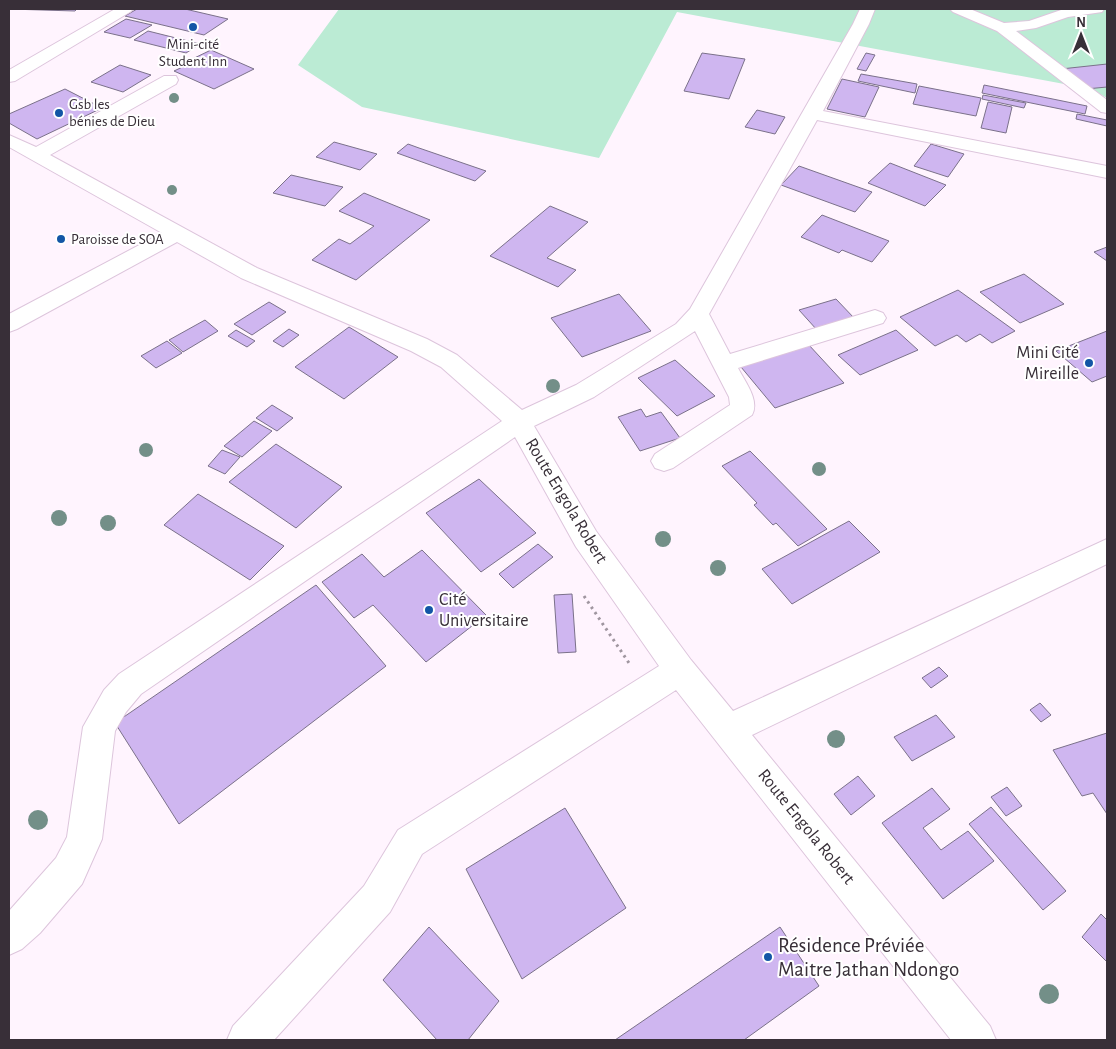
<svg xmlns="http://www.w3.org/2000/svg" width="1116" height="1049" viewBox="0 0 1116 1049" font-family="'Alegreya Sans',sans-serif">
	<style>
		.green { fill: #bbebd4 }
		.building { fill: #cfb6f0; stroke: #7b718a }
		.lines { fill: none; stroke-linecap: round; stroke-linejoin: round }
		.minor-casing { stroke: #ddc5dc; stroke-width: 2 }
		.path { stroke: #a096a0; stroke-width: 3; stroke-dasharray: 2.5 4; stroke-linecap: butt }
		.minor { fill: #fff; fill-rule: evenodd }
		.tree { fill: #738f88 }
		.poi-dot { fill: #1356a6; stroke: #fff; stroke-width: 2 }
		.labels { text-anchor: middle; dominant-baseline: central; stroke-width: 4; stroke-linejoin: round; paint-order: stroke }
		.far-poi-label { font-size: 15px; fill: #382f38; stroke: #fff; text-anchor: start }
		.poi-label { font-size: 18px; fill: #382f38; stroke: #fff; text-anchor: end }
		.street-label { font-size: 18px; fill: #382f38; stroke: #fff }
		.near-poi-label { font-size: 21px; fill: #382f38; stroke: #fff; text-anchor: start }
	</style>
	<rect width="100%" height="100%" fill="#fff4fe"/>
	<path class="green" d="M339,9H1107V98L1091,89L677,12L599,158L362,107L298,65Z"/>
	<path class="building" d="M9,9H77L75,11Z
		M137,9H185L228,19L204,35L125,16Z
		M126,19L152,25L130,38L104,32Z
		M148,31L200,44L186,53L134,40Z
		M211,50L254,69L214,89L174,71L189,64L186,62Z
		M702,53L745,59L729,99L684,91Z
		M866,53L875,55L866,71L857,69Z
		M1107,64V87L1086,89L1061,69Z
		M120,65L151,75L123,92L91,82Z
		M861,74L917,84L915,93L858,81Z
		M842,79L879,87L865,117L827,109Z
		M984,85L1087,106L1085,114L982,93Z
		M919,86L981,98L976,116L913,104Z
		M65,89L102,108L37,139L9,123V114Z
		M983,95L1026,103L1024,108L982,99Z
		M988,102L1012,107L1006,133L981,128Z
		M757,110L785,117L775,134L745,127Z
		M1077,114L1107,120V126L1076,119Z
		M334,142L377,154L360,170L316,157Z
		M408,144L419,148L486,171L475,181L397,153Z
		M931,144L964,154L948,177L914,166Z
		M890,163L946,185L925,206L868,183Z
		M799,166L872,192L855,212L781,185Z
		M291,175L343,187L325,206L273,193Z
		M364,193L430,220L356,280L312,260L339,239L350,244L374,226L339,211Z
		M550,206L588,222L547,258L576,270L558,287L490,256Z
		M822,215L889,241L872,262L842,250L839,253L801,237Z
		M1107,247V261L1094,252Z
		M1024,274L1064,304L1020,323L980,292Z
		M958,290L1015,331L992,343L980,334L966,342L957,335L935,346L900,317Z
		M619,294L651,331L582,357L551,318Z
		M836,299L855,319L817,330L799,310Z
		M269,302L286,312L252,335L234,324Z
		M205,320L218,331L183,352L169,340Z
		M349,327L398,357L344,399L295,367Z
		M289,329L299,335L283,347L273,341Z
		M236,330L255,341L247,347L228,336Z
		M896,330L918,350L860,375L838,355Z
		M1107,331V376L1092,382L1056,351Z
		M167,341L182,353L156,368L141,356Z
		M808,344L844,383L775,408L741,367Z
		M675,360L715,396L677,416L638,378Z
		M272,405L293,418L277,431L256,418Z
		M641,409L646,417L661,412L680,438L640,451L618,417Z
		M254,421L272,431L242,457L224,446Z
		M276,444L342,487L296,528L229,482Z
		M222,450L240,457L225,474L208,466Z
		M750,451L827,529L798,546L776,523L773,525L754,505L757,503L722,466Z
		M479,479L536,533L481,572L426,513Z
		M198,494L284,546L250,580L164,525Z
		M849,521L880,552L792,604L762,569Z
		M538,544L553,557L513,588L499,574Z
		M422,550L486,615L426,662L373,605L354,618L322,582L362,554L384,577Z
		M316,585L386,666L179,824L115,723Z
		M572,594L576,652L558,653L554,595Z
		M939,667L948,676L931,688L922,678Z
		M1040,703L1051,715L1041,722L1030,710Z
		M936,715L955,737L912,761L894,737Z
		M1107,733V814L1093,793L1082,796L1053,750Z
		M858,776L875,796L851,815L834,794Z
		M1007,787L1022,806L1006,816L991,797Z
		M932,788L950,809L923,828L941,850L968,831L994,861L943,899L882,823Z
		M991,807L1066,891L1043,910L969,824Z
		M565,808L626,908L522,979L466,869Z
		M1101,914L1107,920V962L1082,937Z
		M429,927L499,1001L468,1040H437L383,980Z
		M780,927L819,986L744,1040H615Z"/>
	<g class="lines">
		<defs>
			<path id="minor" d="M115,9H133L130,12L15,81L9,82V70Z
				M860,9H875L869,24L823,111L1107,166V178L817,120L709,314L730,354L875,310L883,313L886,318L883,323L738,368C745,382 760,400 752,415L673,468L664,471L655,468L651,461L655,454L730,405L729,397L695,331L594,397L534,426L596,531L691,660L733,711L1107,539V564L752,735L990,1026L996,1040H951L676,690L422,854L390,912L274,1040H227L233,1026L364,886L398,830L659,666L576,547L515,437L141,694L126,712L115,731L102,839L82,884L40,933L22,949L9,955V911L56,858L67,837L83,727L104,690L119,674L502,421L441,367L411,351L241,278L177,242L17,329L9,332V314L162,233L9,147V135L36,147L164,76H176L178,80L176,84L50,155L257,268L427,339L457,355L522,410L576,385L676,324L690,309L853,24Z
				M950,9H970L1004,23L1029,21L1064,9H1104L1102,12L1068,17L1036,28L1016,31L1107,100V113L1101,112L997,31L953,12Z"/>
		</defs>
		<use href="#minor" class="minor-casing"/>
		<path class="path" d="M584,596L629,663"/>
		<use href="#minor" class="minor"/>
	</g>
	<g class="tree">
		<circle cx="174" cy="98" r="5"/>
		<circle cx="172" cy="190" r="5"/>
		<circle cx="553" cy="386" r="7"/>
		<circle cx="146" cy="450" r="7"/>
		<circle cx="819" cy="469" r="7"/>
		<circle cx="59" cy="518" r="8"/>
		<circle cx="108" cy="523" r="8"/>
		<circle cx="663" cy="539" r="8"/>
		<circle cx="718" cy="568" r="8"/>
		<circle cx="836" cy="739" r="9"/>
		<circle cx="38" cy="820" r="10"/>
		<circle cx="1049" cy="994" r="10"/>
	</g>
	<g class="poi-dot">
		<circle cx="193" cy="27" r="5"/>
		<circle cx="59" cy="113" r="5"/>
		<circle cx="61" cy="239" r="5"/>
		<circle cx="1089" cy="363" r="5"/>
		<circle cx="429" cy="610" r="5"/>
		<circle cx="768" cy="957" r="5"/>
	</g>
	<g class="labels">
		<g class="far-poi-label">
			<text x="193" y="44" text-anchor="middle">Mini-cité<tspan x="193" dy="17">Student Inn</tspan></text>
			<text x="69" y="104">Gsb les<tspan x="69" dy="17">bénies de Dieu</tspan></text>
			<text x="71" y="239">Paroisse de SOA</text>
		</g>
		<g class="poi-label">
			<text x="1079" y="353">Mini Cité<tspan x="1079" dy="21">Mireille</tspan></text>
			<text x="439" y="600" text-anchor="start">Cité<tspan x="439" dy="21">Universitaire</tspan></text>
		</g>
		<g class="street-label">
			<text transform="translate(566 501) rotate(59)">Route Engola Robert</text>
			<text transform="translate(806 827) rotate(51)">Route Engola Robert</text>
		</g>
		<g class="near-poi-label">
			<text x="778" y="945">Résidence Préviée<tspan x="778" dy="24">Maitre Jathan Ndongo</tspan></text>
		</g>
	</g>
	<rect width="1116" height="1049" fill="none" stroke="#382f38" stroke-width="20"/>
	<g transform="translate(1081 35)" stroke="#ffffff" stroke-width="4" paint-order="stroke">
	<path d="M0-4L9 19L0 12L-9 19Z" fill="#382f38"/>
	<text y="-8" font-size="14" font-weight="bold" text-anchor="middle" fill="#382f38">N</text>
	</g>
</svg>
